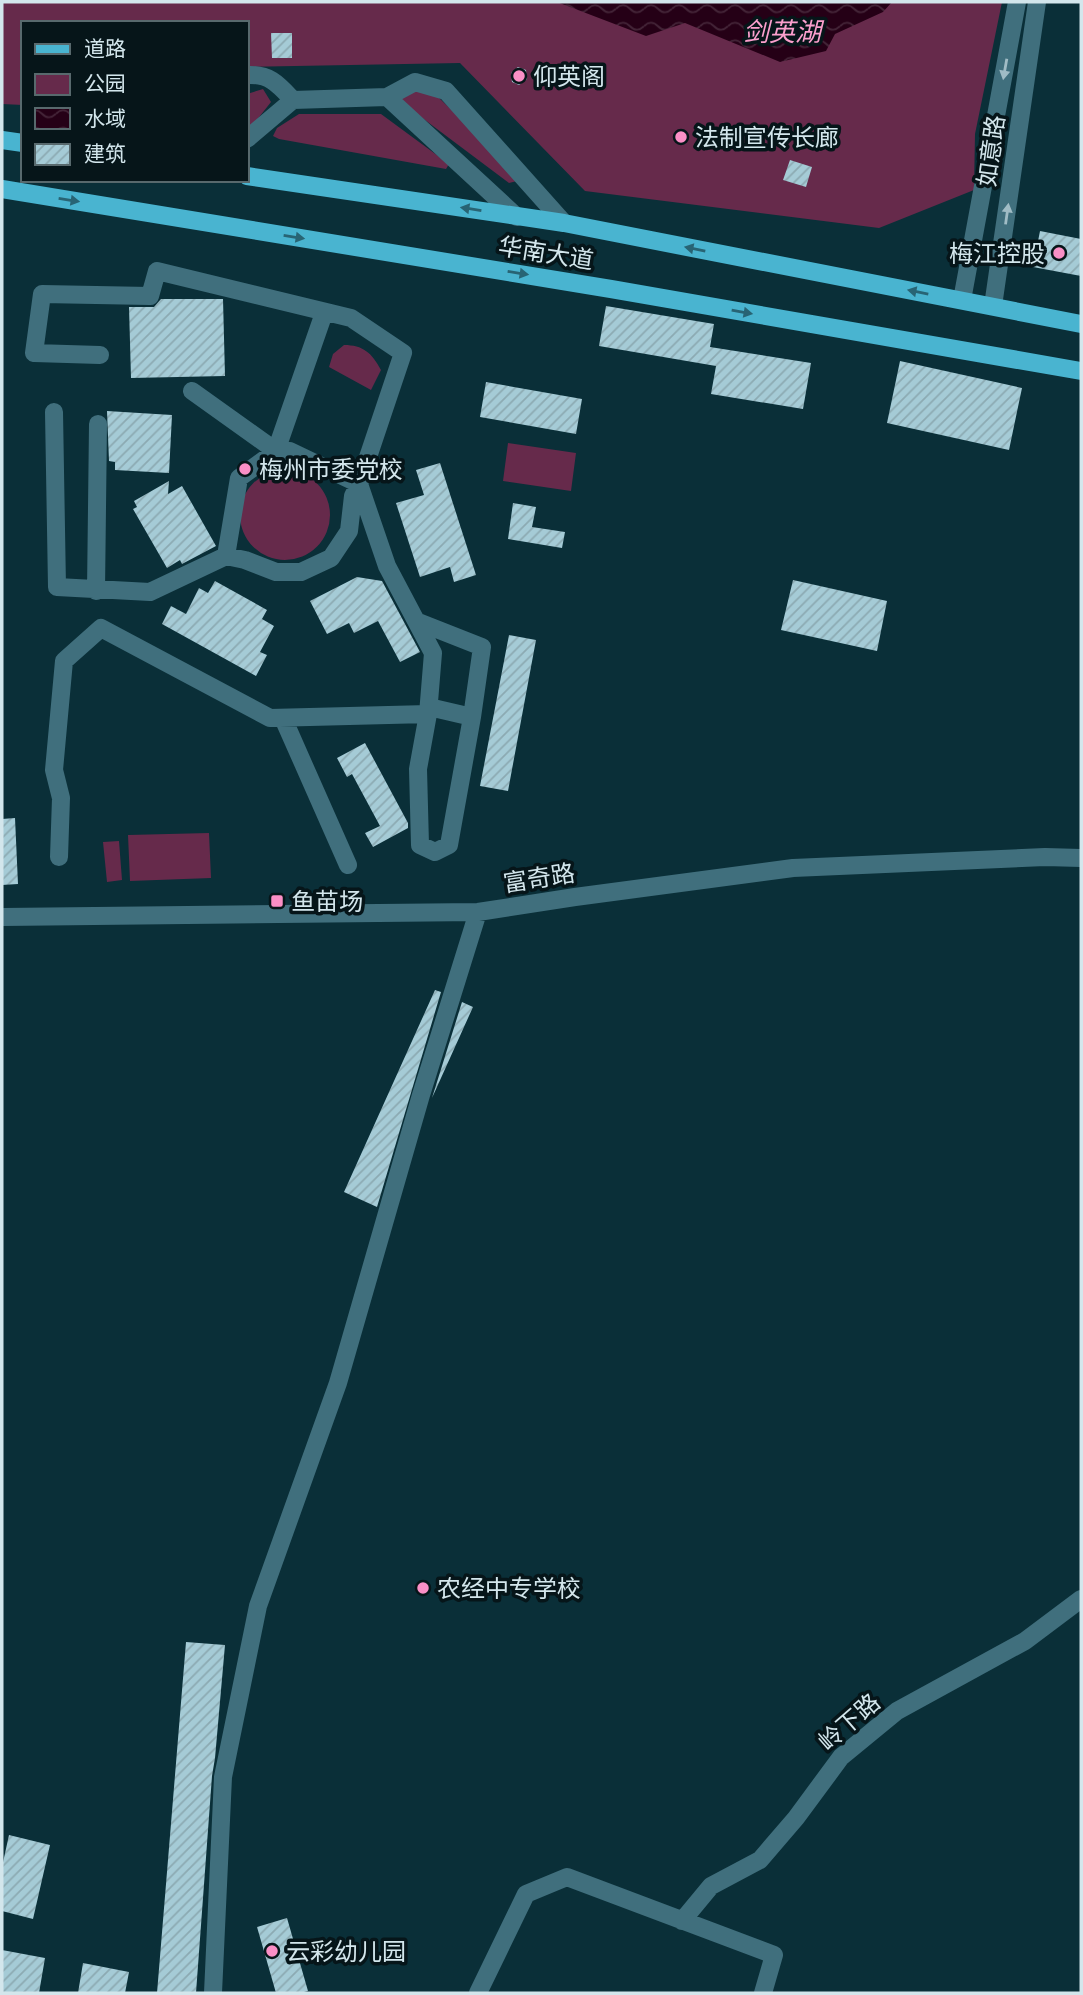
<svg xmlns="http://www.w3.org/2000/svg" width="1083" height="1995" viewBox="0 0 1083 1995" font-family="Inter,'Noto Sans SC',sans-serif">
	<style>
		.green { fill: #662a4b }
		.water { fill: url(#water-waves) }
		.building { fill: url(#building-hatch) }
		.lines { fill: none; stroke-linecap: round; stroke-linejoin: round }
		.minor { stroke: #406f7d; stroke-width: 18 }
		.major { stroke: #49b4d0; stroke-width: 18 }
		.oneway { fill: #a0bcc5 }
		.oneway2 { fill: #286474 }
		.poi-dot { fill: #fa8fc6; stroke: #061519; stroke-width: 2.5 }
		.labels { text-anchor: middle; dominant-baseline: central; stroke-width: 7; stroke-linejoin: round; paint-order: stroke }
		.poi-label { font-size: 24px; fill: #d3e6ec; stroke: #061519; text-anchor: start }
		.street-label { font-size: 24px; fill: #d3e6ec; stroke: #061519 }
		.water-label { font-size: 26px; font-style: italic; fill: #fb9fcd; stroke: #061519 }
	</style>
	<defs>
		<pattern id="water-waves" width="16" height="10" patternUnits="userSpaceOnUse" patternTransform="scale(1.75)"><rect width="16" height="10" fill="#250016"/><path d="M0 5q4-4 8 0t8 0" fill="none" stroke="#442538"/></pattern>
		<pattern id="building-hatch" width="6" height="6" patternUnits="userSpaceOnUse" patternTransform="scale(1.75)"><rect width="6" height="6" fill="#a5cbd6"/><path d="M-1 1l2-2M0 6l6-6M5 7l2-2" fill="none" stroke="#8caab2"/></pattern>
	</defs>
	<rect width="100%" height="100%" fill="#0a2f38"/>
	<path class="green" d="M2,2H1002L975,134L974,190L879,228L585,191L460,63L247,67V23H23V105L2,104Z
		M263,89L271,102L256,121L247,129V94Z
		M412,90L437,96L517,173V181L509,183L397,99Z
		M299,114H381L449,164L446,169L279,139L273,136L277,128Z
		M344,345C363,345 372,353 381,370L371,390L329,367L333,354Z
		M508,443L576,453L571,491L503,481Z
		M240 515a45 45 0 1 1 90 0a45 45 0 1 1-90 0Z
		M209,833L211,878L130,881L128,835Z
		M119,841L122,880L107,882L103,842Z"/>
	<path class="water" d="M557,2H892L883,12L835,34L826,51L780,62L685,23L646,36Z"/>
	<path class="building" d="M271,33H292V58H272Z
		M518,67L526,70L527,79L519,85L512,82L511,73Z
		M790,160L812,167L806,187L783,180Z
		M1040,231L1081,239V276L1033,267Z
		M161,299H223L225,376L131,378L129,307H154Z
		M606,306L714,324L710,347L811,363L803,409L711,394L716,366L599,346Z
		M900,361L1022,388L1009,450L887,423Z
		M486,382L582,399L576,434L480,417Z
		M107,411L172,415L169,473L115,470V462L109,461Z
		M440,463L476,575L454,582L450,567L420,577L396,503L424,495L416,470Z
		M169,481L168,494L182,486L216,546L182,564L180,560L167,568L133,509L137,507L134,501Z
		M513,503L536,507L532,527L565,532L562,548L508,539Z
		M357,577L382,581L420,652L400,662L378,621L354,633L349,623L327,634L310,601Z
		M793,580L887,601L877,651L781,630Z
		M215,581L267,610L262,619L274,626L260,652L267,655L256,676L162,624L171,606L186,614L199,588L208,593Z
		M509,635L536,640L508,791L480,786Z
		M365,743L408,823V828L373,847L365,833L380,826L352,774L347,777L337,758Z
		M15,818L18,884L2,885V819Z
		M435,990L441,992L377,1207L344,1192Z
		M462,1002L473,1007L432,1098Z
		M186,1642L225,1645L215,1758L212,1776L196,1993H157Z
		M9,1835L50,1845L33,1919L2,1911V1867Z
		M287,1918L308,1991L300,1993H276L257,1927Z
		M2,1950L45,1958L39,1993H2Z
		M83,1963L129,1972L125,1993H78Z"/>
	<g class="lines">
		<path class="minor" d="M247,75C270,74 278,84 293,100
			M387,97L415,82L446,91L564,223
			M247,139L293,100L387,97L517,217
			M962,300L1017,2
			M993,306L1037,2
			M192,391L276,451H290L359,484L353,496L349,531L331,558L301,572H276L245,560L226,556
			M54,412L57,587L150,592L226,556L239,478L276,451L324,313
			M96,591L98,424
			M416,621L482,647L472,717L449,845L435,852L420,845L418,769L428,714
			M429,707L472,717
			M283,718L348,865
			M59,857L61,798L54,770L64,661L101,628L270,718L428,714L433,653L387,566L359,484L403,353L351,318L157,271L150,296L42,294L34,353L100,355
			M2,917L478,912L575,897L793,868L1045,857L1081,858
			M682,1921L711,1886L760,1860L796,1818L841,1757L897,1711L1025,1641L1081,1599
			M213,1993L223,1777L258,1606L338,1383L421,1095L478,912
			M478,1993L526,1894L567,1877L774,1955L763,1993"/>
		<path class="major" d="M2,140L23,143
			M247,176L564,223L1081,324
			M2,189L611,289L1081,371"/>
	</g>
	<defs><path id="oneway-solid" d="M-6-.8H1V-3.2L6.5 0L1 3.2V.8H-6Z" transform="scale(1.75)"/></defs>
	<g class="oneway">
		<use href="#oneway-solid" transform="translate(1005 69) rotate(100)"/>
		<use href="#oneway-solid" transform="translate(1007 214) rotate(-82)"/>
	</g>
	<g class="oneway2">
		<use href="#oneway-solid" transform="translate(69 200) rotate(9)"/>
		<use href="#oneway-solid" transform="translate(471 209) rotate(-171)"/>
		<use href="#oneway-solid" transform="translate(294 237) rotate(9)"/>
		<use href="#oneway-solid" transform="translate(695 249) rotate(-169)"/>
		<use href="#oneway-solid" transform="translate(518 273) rotate(9)"/>
		<use href="#oneway-solid" transform="translate(918 292) rotate(-169)"/>
		<use href="#oneway-solid" transform="translate(742 312) rotate(10)"/>
	</g>
	<g class="poi-dot">
		<circle cx="519" cy="76" r="7"/>
		<circle cx="681" cy="137" r="7"/>
		<circle cx="1059" cy="253" r="7"/>
		<circle cx="245" cy="469" r="7"/>
		<rect x="270" y="894" width="14" height="14" rx="3.5"/>
		<circle cx="423" cy="1588" r="7"/>
		<circle cx="272" cy="1951" r="7"/>
	</g>
	<g class="labels">
		<g class="poi-label">
			<text x="533" y="76">仰英阁</text>
			<text x="695" y="137">法制宣传长廊</text>
			<text x="1045" y="253" text-anchor="end">梅江控股</text>
			<text x="259" y="469">梅州市委党校</text>
			<text x="291" y="901">鱼苗场</text>
			<text x="437" y="1588">农经中专学校</text>
			<text x="286" y="1951">云彩幼儿园</text>
		</g>
		<g class="street-label">
			<text transform="translate(991 151) rotate(-82)">如意路</text>
			<text transform="translate(546 253) rotate(9)">华南大道</text>
			<text transform="translate(539 878) rotate(-9)">富奇路</text>
			<text transform="translate(849 1722) rotate(-41)">岭下路</text>
		</g>
		<g class="water-label">
			<text x="782" y="31">剑英湖</text>
		</g>
	</g>
	<rect width="1083" height="1995" fill="none" stroke="#d3e6ec" stroke-width="7"/>
	<rect x="21" y="21" width="228" height="161" fill="#061519" stroke="#58696d" stroke-width="2"/>
	<rect x="35" y="44" width="35" height="10" fill="#49b4d0" stroke="#58696d" stroke-width="2"/>
	<text x="84" y="56" font-size="21" fill="#d3e6ec">道路</text>
	<rect x="35" y="74" width="35" height="21" fill="#662a4b" stroke="#58696d" stroke-width="2"/>
	<text x="84" y="91" font-size="21" fill="#d3e6ec">公园</text>
	<rect x="35" y="108" width="35" height="21" fill="url(#water-waves)" stroke="#58696d" stroke-width="2"/>
	<text x="84" y="126" font-size="21" fill="#d3e6ec">水域</text>
	<rect x="35" y="144" width="35" height="21" fill="url(#building-hatch)" stroke="#58696d" stroke-width="2"/>
	<text x="84" y="161" font-size="21" fill="#d3e6ec">建筑</text>
</svg>
